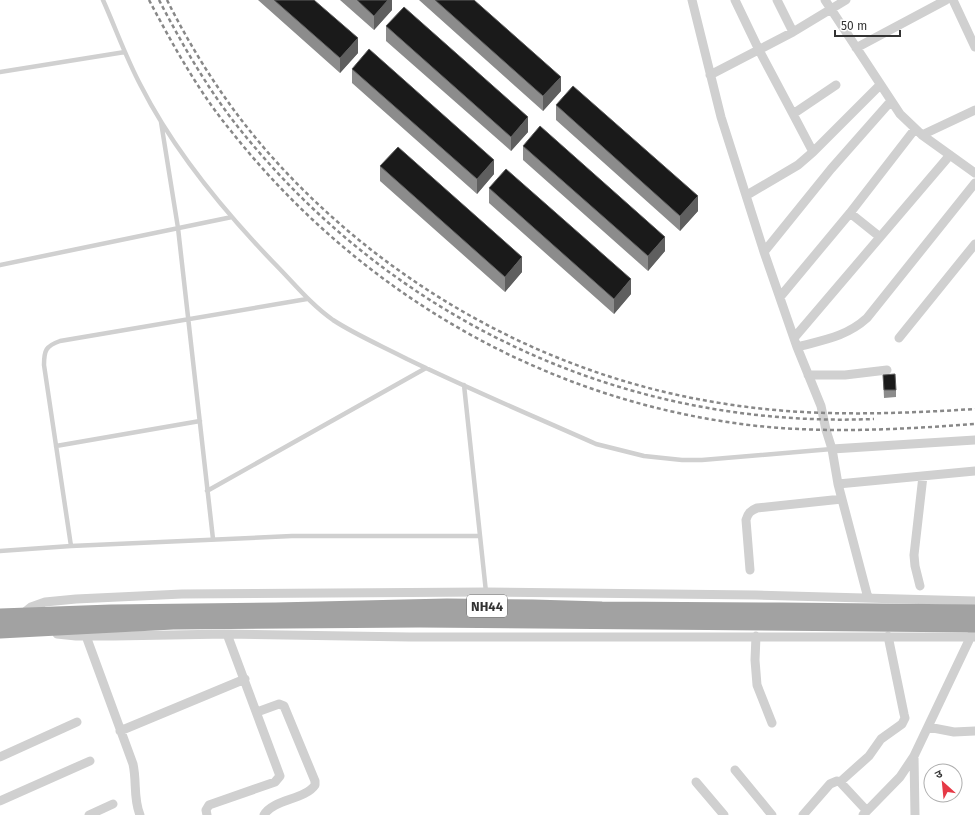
<svg xmlns="http://www.w3.org/2000/svg" width="975" height="815" viewBox="0 0 975 815" font-family="'Fira Sans','Noto Sans Devanagari',sans-serif">
	<style>
		.lines { fill: none; stroke-linecap: round; stroke-linejoin: round }
		.service { stroke: #d0d0d0; stroke-width: 4.5 }
		.minor { stroke: #d0d0d0; stroke-width: 9 }
		.trunk { stroke: #a2a2a2; stroke-width: 15 }
		.rail { stroke: #888; stroke-width: 2.5; stroke-dasharray: 4 3; stroke-linecap: butt }
		.wall { fill: #8c8c8c }
		.shaded-wall { fill: #5f5f5f }
		.building { fill: #1a1a1a; stroke: #5f5f5f }
		.labels { text-anchor: middle; dominant-baseline: central; stroke-width: 4; stroke-linejoin: round; paint-order: stroke }
		.shield { fill: #fff; stroke: #707070; stroke-width: 1 }
		.shield-label { font-size: 13px; font-weight: bold; fill: #333 }
	</style>
	<rect width="100%" height="100%" fill="#fff"/>
	<g class="lines">
		<path class="service" d="M103,0C116,29 126,58 141,86C174,151 223,210 273,262C293,282 310,304 333,320C356,335 382,346 407,359C469,389 533,416 596,444L644,456L682,460H702L832,449
			M0,72L125,52
			M161,122L178,228L213,539
			M0,265L232,217
			M464,385L486,592
			M56,446L200,421
			M207,491L426,368
			M71,546L44,365C44,350 46,346 60,341L307,299
			M0,551L71,546L292,536H480"/>
		<path class="minor" d="M692,0L721,117L764,252L797,347L821,406L826,430L832,449L838,484L868,598
			M735,0L759,50L793,114L836,85
			M777,0L793,32
			M825,0L900,114L922,135L975,173
			M953,0L975,47
			M856,48L946,0
			M710,75L793,32L846,0
			M922,135L975,110
			M813,152L880,85
			M747,195L798,165L813,152L793,114
			M850,213L880,237
			M764,252L831,169L891,101
			M780,297L850,213L915,129
			M794,338L950,155
			M899,338L975,244
			M797,347C823,340 846,337 867,318L975,183
			M808,375H845L887,370
			M832,449L975,440
			M838,484L975,471
			M750,570L746,520C748,513 750,511 757,508L842,499
			M920,586L915,566L914,555L923,476
			M21,615L31,607L45,602L76,599L182,594L486,592L756,595L975,601
			M57,634L76,636H114L227,634L410,637H975
			M86,636L133,764C137,782 133,798 140,815
			M756,636L755,660L757,685L772,723
			M257,712L279,704L284,706L315,781V785C305,800 273,799 264,815
			M928,727L954,732L975,731
			M120,731L245,679
			M914,756L915,815
			M0,757L77,722
			M735,770L772,815
			M696,782L724,815
			M840,782L869,756L881,739L902,724L905,718L904,714L888,636
			M0,801L90,761
			M89,815L113,804
			M207,815L206,810L209,805L275,782L280,776L227,634
			M803,815L830,784L837,781L840,782L867,811
			M863,815L900,777L914,756L972,634"/>
		<path class="trunk" d="M0,616L111,612L276,610L447,606L533,607L602,609L781,610L975,612
			M0,631L173,622L419,620L975,625"/>
		<path class="rail" d="M149,0C173,45 198,91 231,131C353,285 526,390 721,421C805,435 891,430 975,424
			M159,0C182,44 207,88 238,127C393,321 625,429 874,419
			M167,0C195,56 230,110 272,157C391,290 556,380 733,405C812,417 895,414 975,409"/>
	</g>
	<path class="wall" d="M258,0H314L358,53L340,73Z
		M340,0H392V10L374,30Z
		M419,0H474L561,91L543,111Z
		M386,26L528,132L511,151L386,41Z
		M352,69L494,174L477,194L352,83Z
		M556,105L698,211L680,231L556,120Z
		M523,146L665,251L648,271L523,160Z
		M380,166L522,272L505,292L380,181Z
		M489,188L631,294L614,314L489,203Z
		M883,375L896,390V397L884,398Z"/>
	<path class="shaded-wall" d="M388,0H392V10L374,30V16Z
		M358,38V53L340,73V58Z
		M561,77V91L543,111V96Z
		M528,117V132L511,151V137Z
		M494,160V174L477,194V179Z
		M698,196V211L680,231V216Z
		M665,237V251L648,271V256Z
		M522,257V272L505,292V277Z
		M631,279V294L614,314V299Z"/>
	<path class="building" d="M274,0H314L358,38L340,58Z
		M357,0H388L374,16Z
		M435,0H474L561,77L543,96Z
		M404,7L528,117L511,137L386,26Z
		M369,49L494,160L477,179L352,69Z
		M573,86L698,196L680,216L556,105Z
		M540,126L665,237L648,256L523,146Z
		M398,147L522,257L505,277L380,166Z
		M506,169L631,279L614,299L489,188Z
		M895,374L896,390H884L883,375Z"/>
	<g class="labels">
		<rect class="shield" x="467" y="595" width="40" height="22" rx="3"/>
		<g class="shield-label">
			<text x="487" y="606">NH44</text>
		</g>
	</g>
	<g transform="translate(943 783) rotate(333)"><circle r="19" fill="#ffffff" stroke="#adadad"/>
	<path d="M0-3L7 15L0 10L-7 15Z" fill="#e63946"/>
	<text y="-6" font-size="11" font-weight="bold" text-anchor="middle" fill="#333333">उ</text>
	</g>
	<path d="M835 30v6h65v-6" fill="none" stroke="#333333" stroke-width="2"/>
	<text x="841" y="30" font-size="12" fill="#333333" stroke="#ffffff" stroke-width="3" paint-order="stroke">50 m</text>
</svg>
